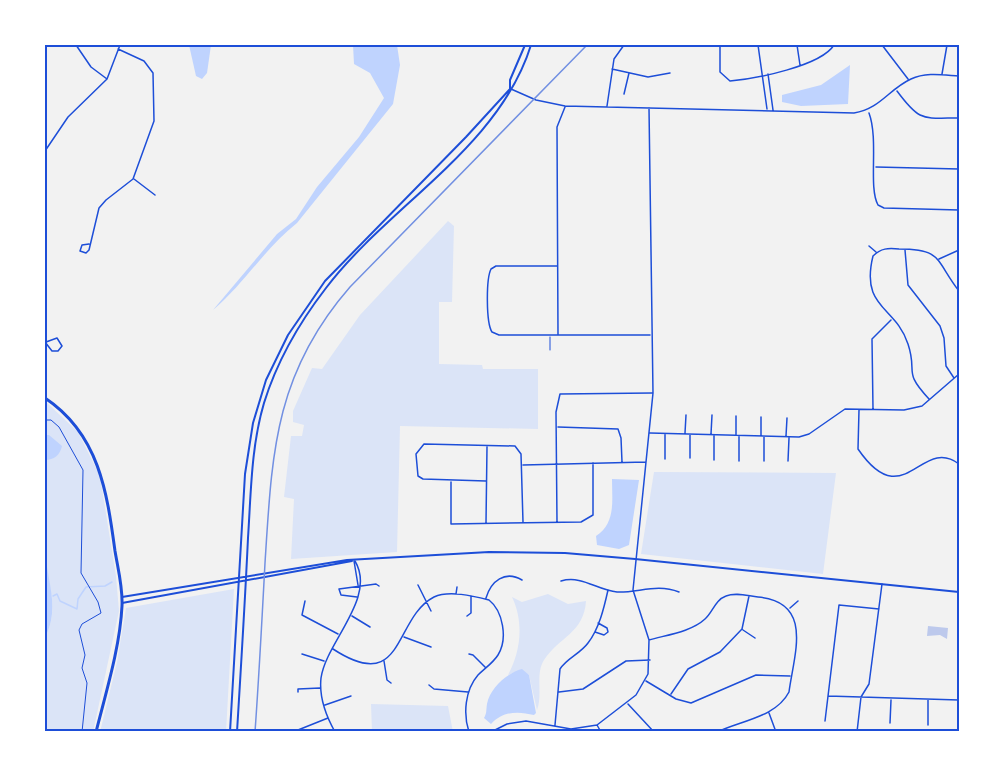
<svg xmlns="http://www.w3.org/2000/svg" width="1004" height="777" viewBox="0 0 1004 777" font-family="Bitter,serif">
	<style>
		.green { fill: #dbe4f7 }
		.water { fill: #bfd3fe }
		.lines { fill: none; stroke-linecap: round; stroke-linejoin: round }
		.stream { stroke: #bfd3fe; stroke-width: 1.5 }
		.building { fill: #bdc9ec }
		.path { stroke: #1d4ed8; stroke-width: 1 }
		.service { stroke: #1d4ed8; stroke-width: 1 }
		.minor { stroke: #1d4ed8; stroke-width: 1.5 }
		.secondary { stroke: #1d4ed8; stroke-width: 2 }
		.primary { stroke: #1d4ed8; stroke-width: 3 }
		.rail { stroke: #7290e2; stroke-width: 1.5 }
		.neatline { fill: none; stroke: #1d4ed8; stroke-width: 2 }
	</style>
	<rect width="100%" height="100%" fill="#f2f2f2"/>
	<path class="green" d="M448,221L454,226L452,302H439V364L482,365L483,369H538V429L400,426L397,552L291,559L294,499L284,497L291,436H302L304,425L293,422V411L312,368L322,369L360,315Z
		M45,401L78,432L100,476L116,576L119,611L93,732H45V638C60,606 48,590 45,558C41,506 45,453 45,401Z
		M654,472L836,473L823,574L641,554Z
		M234,589L226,732H100L117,662L126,608Z
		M548,594L568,604L586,601C584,633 559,637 544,660C535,674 543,695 537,710L529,675L521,670L508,675C521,651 524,622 512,597L522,602Z
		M371,704L448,706L453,732H372Z"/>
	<path class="water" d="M189,45H211L207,73L202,79L196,76Z
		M353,45H397L400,65L393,104L297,223C265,248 245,283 213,310L277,234L296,219L317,187L359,137L384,98L370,73L354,64Z
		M850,65L848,104L801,106L782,102V95L821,85Z
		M45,435H49L62,446C60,455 54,460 45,460Z
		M612,479L639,480L629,545L619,549L597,545L596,536C616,523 612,501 612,479Z
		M45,547C46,580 61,606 45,638Z
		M522,669L529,675L536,713L534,715C518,711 503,711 491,724L484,718C487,713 486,710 487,704C490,688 507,673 522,669Z"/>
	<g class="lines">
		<path class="stream" d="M53,596L57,594L60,601L77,609L78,599L86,587L105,586L112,582"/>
	</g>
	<path class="building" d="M928,626L948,628L947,639L940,635L927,636Z"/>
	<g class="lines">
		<path class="path" d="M45,420H51L59,427L83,470L81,573L98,602L101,613L82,624L79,630L85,655L82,668L87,683L82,732"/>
		<path class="service" d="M550,337V350"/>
		<path class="minor" d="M76,45L91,67L107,79
			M720,45V72L730,81C755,79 821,66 834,45
			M758,45L767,109
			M797,45L800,65
			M882,45L908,79
			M612,69L648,77L670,73
			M768,74L773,110
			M942,74L947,45
			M511,89L536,100L565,106L854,113C880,109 889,89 911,79C926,72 943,75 959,76
			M897,91C920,122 922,118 959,118
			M624,94L629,73
			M607,106L614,59L624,45
			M869,113C879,140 868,187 878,205L884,208L959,210
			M45,151L68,117L107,79L120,45
			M876,167L959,169
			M134,179L155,195
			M89,244L82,245L80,251L86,253L89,250L99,208L106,200L133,179L154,121L153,73L144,61L118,49
			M869,246L876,252
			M905,250L908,285L940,326L944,338L946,366L954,378
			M939,259L959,250
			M557,266H496L491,269C486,279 486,323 492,332L499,335H558L557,127L565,107
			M559,335H650
			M45,342L52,351H58L62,346L57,338L46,342
			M929,399C902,370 918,374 908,344C896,306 860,309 873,256C881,248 888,248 899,249C943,249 935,260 959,291
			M873,409L872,339L891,320
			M859,410L858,449C904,516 921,435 959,464
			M558,427L618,429L621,438L622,462
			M650,433L799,437L809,434L845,409L904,410L922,406L959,374
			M685,433L686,415
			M711,434L712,415
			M736,435V416
			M739,436V461
			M761,436V417
			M786,436L787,418
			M690,458V435
			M665,459V434
			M714,460V436
			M764,461V437
			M788,461L789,438
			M523,465L646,462
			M486,481L423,479L418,476L416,454L424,444L515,446L521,454L523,522
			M451,482V524L581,522L593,515V463
			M557,522L556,412L560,394L652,393
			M486,523L487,447
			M354,561L358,585
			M561,581C582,575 597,590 617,592C638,593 657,583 679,592
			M418,585L431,611
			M456,594L457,587
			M357,597L341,595L339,589L376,584L379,586
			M486,598C491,581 505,570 522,580
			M305,601L302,615L338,634
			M790,608L798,601
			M352,616L370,627
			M467,616L471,613V596
			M743,630L755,638
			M595,632L604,635L608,632L607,628L598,623
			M404,637L431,647
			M649,640C666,635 691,632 705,619C713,612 715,600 726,596C736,592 748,596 758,597C814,602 794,654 789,692C776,717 743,720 717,732
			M333,649C405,696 393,618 434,597C449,590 473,596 489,600C503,611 508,639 498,655C493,663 485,668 478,675C465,690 463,714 469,732
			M302,654L324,661
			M469,654L473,655L485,667
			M384,661L387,680L391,683
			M646,681L676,699L691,703L756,675L790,676
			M429,685L434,689L468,692
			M298,692V689L320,688
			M559,692L583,689L626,661L650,660
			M671,694L688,669L720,652L742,629L749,596
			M828,696L959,700
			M628,704L654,732
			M325,705L351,696
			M769,713L776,732
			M825,721L839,605L879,609
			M890,723L891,700
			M555,725L560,669C567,658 580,654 588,643C599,629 604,608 608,590
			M597,725L601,732
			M928,725V700
			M298,730L328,718
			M335,732C326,716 319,696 321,678C326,642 377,598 355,561
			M491,732L507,724L526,721L571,729L597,725L636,695L648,674L649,640L633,590L653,393L649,108
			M857,732L861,697L869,684L882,584"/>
		<path class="secondary" d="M122,597L347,560L489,552L565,553L635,559L959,592
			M122,603L352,561
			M230,732L245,474L253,423L266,380L288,335L325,281L466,137L510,89V80L525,45
			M237,732C241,667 245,602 248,538C251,493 251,447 264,403C277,361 299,323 326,288C389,205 499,148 531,45"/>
		<path class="primary" d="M45,398C99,434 107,492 115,551C118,569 123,588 122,606C120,647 106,692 96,732"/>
		<path class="rail" d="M255,732C259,676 262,620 265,563C272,454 274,374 350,287L587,45"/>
	</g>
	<rect width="1004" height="777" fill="none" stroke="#ffffff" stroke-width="93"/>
	<rect x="46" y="46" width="912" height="684" class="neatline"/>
</svg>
